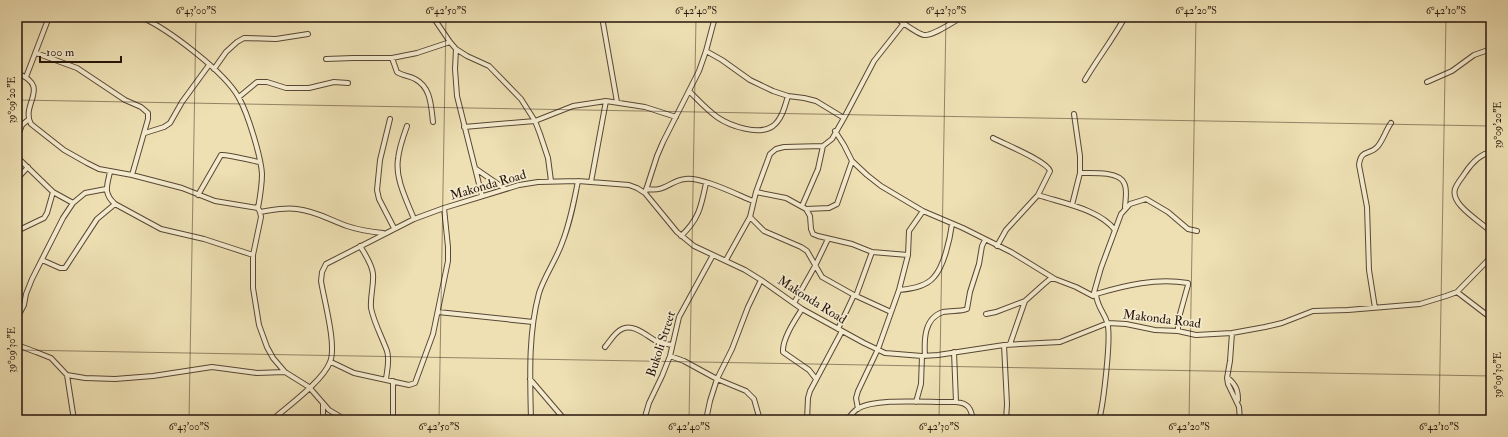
<svg xmlns="http://www.w3.org/2000/svg" width="1508" height="437" viewBox="0 0 1508 437" font-family="'IM FELL Double Pica',serif">
	<style>
		.lines { fill: none; stroke-linecap: round; stroke-linejoin: round }
		.street-casing { stroke: #584735; stroke-width: 6 }
		.street { stroke: #f4ebce; stroke-width: 4 }
		.ticks { fill: none; stroke: #26140b; stroke-width: 1; stroke-opacity: 0.45 }
		.labels { text-anchor: middle; dominant-baseline: central; stroke-width: 3.5; stroke-linejoin: round; paint-order: stroke }
		.street-label { font-size: 13px; fill: #26140b; stroke: #f4ebce }
		.neatline { fill: none; stroke: #26140b; stroke-width: 1.5 }
		.ticks-label { font-size: 10px; text-anchor: middle; fill: #26140b }
	</style>
	<rect width="100%" height="100%" fill="#eee0b3"/>
	<filter id="stains"><feTurbulence type="fractalNoise" baseFrequency=".005" numOctaves="4"/><feColorMatrix values="0 0 0 0 .2 0 0 0 0 .09 0 0 0 0 .02 0 0 0 .5 -.17"/></filter>
	<radialGradient id="worn" r=".72"><stop offset=".6" stop-color="#630" stop-opacity="0"/><stop offset="1" stop-color="#630" stop-opacity=".3"/></radialGradient>
	<g class="lines">
		<defs>
			<path id="street" d="M141,17C168,29 225,72 239,98C248,114 261,157 262,174C262,186 260,197 258,208
				M433,17L450,42L456,49L467,56L489,66L521,99L535,121L540,134L548,158L551,181
				M602,17L617,102
				M894,17C901,21 917,34 924,35C933,36 953,22 962,17
				M456,49L455,69L457,96L482,196
				M706,51L722,60L750,80L773,91L788,96L804,98L816,101L844,118
				M36,53L77,68L125,100L141,107L148,113V119L132,175
				M392,58L397,72C403,76 410,76 415,79C431,87 431,106 433,122
				M326,59L353,58H392L417,53L450,42
				M214,69L226,52L237,42L244,38L276,39L308,34
				M17,73C52,87 20,104 31,124L64,150L87,163L99,169L132,175L182,188L215,201L258,208L260,212L261,217L253,255V288L259,325L267,347L273,358L285,372L309,387L329,410L346,420
				M26,77L49,17
				M1085,80C1098,58 1113,39 1125,17
				M1427,82L1452,71L1474,55L1491,49
				M689,91C698,100 707,110 717,117C730,126 759,136 773,126C782,119 785,106 788,96
				M239,97L257,82H267L286,88H309L334,82L348,83
				M390,119L380,160L377,190L379,199L394,228
				M407,126C403,137 399,148 398,159C395,179 407,201 414,219
				M464,127L535,121L573,106L606,101L645,107L676,117
				M835,131L844,145L852,161L867,175L881,186L923,211L963,228L1011,252L1055,279L1076,287L1093,296
				M145,133L164,127L170,123L182,102L209,65
				M17,138L22,125L29,119
				M993,138C1004,144 1047,161 1050,171L1038,195L1006,230L997,246
				M1491,152C1480,154 1471,164 1465,173C1462,178 1457,183 1455,189C1450,205 1482,222 1491,232
				M17,153L19,159L53,192L73,203
				M476,169L505,189
				M110,172C107,186 103,193 115,204L161,229L204,239L253,255
				M1080,173C1091,173 1119,171 1124,183C1128,190 1125,201 1125,208
				M17,179L28,167
				M591,182L606,101
				M646,189C667,192 669,181 685,179C700,176 738,195 753,201
				M756,192L786,198L806,209L810,216L811,229L813,234L818,236L852,244L872,252L908,255
				M645,193L657,156L663,142L699,71L706,51L715,17
				M198,195L221,155C228,154 251,161 260,162
				M1038,195C1062,203 1099,209 1115,230
				M1072,205L1080,173V156L1074,114
				M802,206L818,169L823,146
				M806,209L829,208L837,204L852,161
				M260,212C273,210 285,207 297,209C316,211 330,220 347,226C359,230 371,232 383,233
				M750,217L764,231L801,247L807,251L822,277L854,295L891,312
				M17,231L44,218L47,213L53,192
				M681,236C699,219 701,207 706,183
				M360,246C365,254 372,264 373,274C374,285 370,296 371,308C374,323 382,337 387,351C390,360 387,370 386,379
				M42,260L60,268H65L97,219L115,204
				M726,260L750,217L756,192L770,154L776,149L784,147L823,146L832,139L844,118L874,61L904,23
				M899,290C910,289 926,287 934,277C944,266 950,239 952,224
				M1457,292L1491,318
				M1096,294C1126,285 1156,278 1188,283V285L1178,321V331
				M856,296L872,252
				M794,303L815,266L828,239
				M1375,308L1369,270L1367,207L1359,165C1361,148 1370,156 1378,146C1383,140 1386,130 1391,123
				M802,309C795,320 782,339 783,352L809,370L816,379
				M438,312L533,322
				M986,314L996,312L1025,301
				M17,318L24,305L26,294L32,279L63,218L73,203L85,193L106,189
				M838,329L854,295
				M1232,333L1230,361L1227,378L1228,384L1239,407L1240,420
				M1010,344L1025,301L1044,284L1050,279H1054
				M17,345L36,352L51,358L67,375L85,378L115,379L153,376L212,367L257,373L285,372
				M1004,345L1007,404L1006,420
				M605,347C610,341 615,332 622,329C633,323 647,336 656,341C661,343 666,344 672,345
				M954,352L956,402
				M670,356L684,361L717,379L746,391L754,399L760,420
				M925,356C924,340 924,318 943,312C951,310 960,312 967,309L970,292L979,264L982,246L985,240
				M331,362L354,373L409,385L415,383L433,334L448,261V247L444,208
				M67,375L74,420
				M1228,378C1236,385 1238,390 1238,400
				M530,379L565,420
				M916,402L921,384L922,356
				M323,404V420
				M858,409L856,398L858,391L878,349L899,290L908,255L909,231L923,211
				M272,420C288,406 323,381 330,362C337,346 324,300 321,281L322,272L326,264L414,219L444,208L519,185L538,182L578,181L629,185L637,188L645,193L677,232L694,246L745,270L761,280L802,309L864,343L885,353L922,356L938,355L1004,345L1060,342L1108,323L1126,324L1155,330L1178,331L1196,335L1232,333L1265,327L1282,323L1313,311L1348,310L1420,304L1446,296L1457,292L1491,257
				M393,420V381
				M531,420C530,378 528,334 539,293C545,275 556,260 562,243C570,223 574,202 578,181
				M644,420L649,403L662,376L670,356L679,317L713,255
				M706,420L710,401L717,379L732,349L748,307L761,280
				M807,420L808,398L810,391L842,331
				M847,420C850,416 853,412 857,409C877,397 932,403 956,402C968,403 971,408 973,420
				M1099,420C1103,406 1112,335 1107,322C1104,312 1097,307 1096,294L1093,296L1101,268L1121,214L1130,204L1146,199L1168,212L1188,229L1197,231"/>
		</defs>
		<use href="#street" class="street-casing"/>
		<use href="#street" class="street"/>
	</g>
	<path class="ticks" d="M17,100L1491,126M17,350L1491,376M189,420L196,17M439,420L446,17M689,420L696,17M939,420L946,17M1189,420L1196,17M1439,420L1446,17"/>
	<g class="labels">
		<g class="street-label">
			<text transform="translate(488 185) rotate(-16)">Makonda Road</text>
			<text transform="translate(812 300) rotate(32)">Makonda Road</text>
			<text transform="translate(1162 319) rotate(7)">Makonda Road</text>
			<text transform="translate(661 344) rotate(-72)">Bukoli Street</text>
		</g>
	</g>
	<rect width="1508" height="437" fill="none" stroke="#eee0b3" stroke-width="44"/>
	<path d="M40 56v6h81v-6" fill="none" stroke="#26140b" stroke-width="2"/>
	<text x="46" y="56" font-size="12" fill="#26140b" stroke="#f4ebce" stroke-width="3" paint-order="stroke">100 m</text>
	<rect x="22" y="22" width="1464" height="393" class="neatline"/>
	<g class="ticks-label">
		<text x="196" y="14">6°43'00"S</text>
		<text x="446" y="14">6°42'50"S</text>
		<text x="696" y="14">6°42'40"S</text>
		<text x="946" y="14">6°42'30"S</text>
		<text x="1196" y="14">6°42'20"S</text>
		<text x="1446" y="14">6°42'10"S</text>
		<text transform="translate(11 100) rotate(-90)" y="4">39°09'20"E</text>
		<text transform="translate(1497 125) rotate(-90)" y="4">39°09'20"E</text>
		<text transform="translate(11 350) rotate(-90)" y="4">39°09'30"E</text>
		<text transform="translate(1497 375) rotate(-90)" y="4">39°09'30"E</text>
		<text x="189" y="430">6°43'00"S</text>
		<text x="439" y="430">6°42'50"S</text>
		<text x="689" y="430">6°42'40"S</text>
		<text x="939" y="430">6°42'30"S</text>
		<text x="1189" y="430">6°42'20"S</text>
		<text x="1439" y="430">6°42'10"S</text>
	</g>
	<rect width="100%" height="100%" filter="url(#stains)"/>
	<rect width="100%" height="100%" fill="url(#worn)"/>
</svg>
